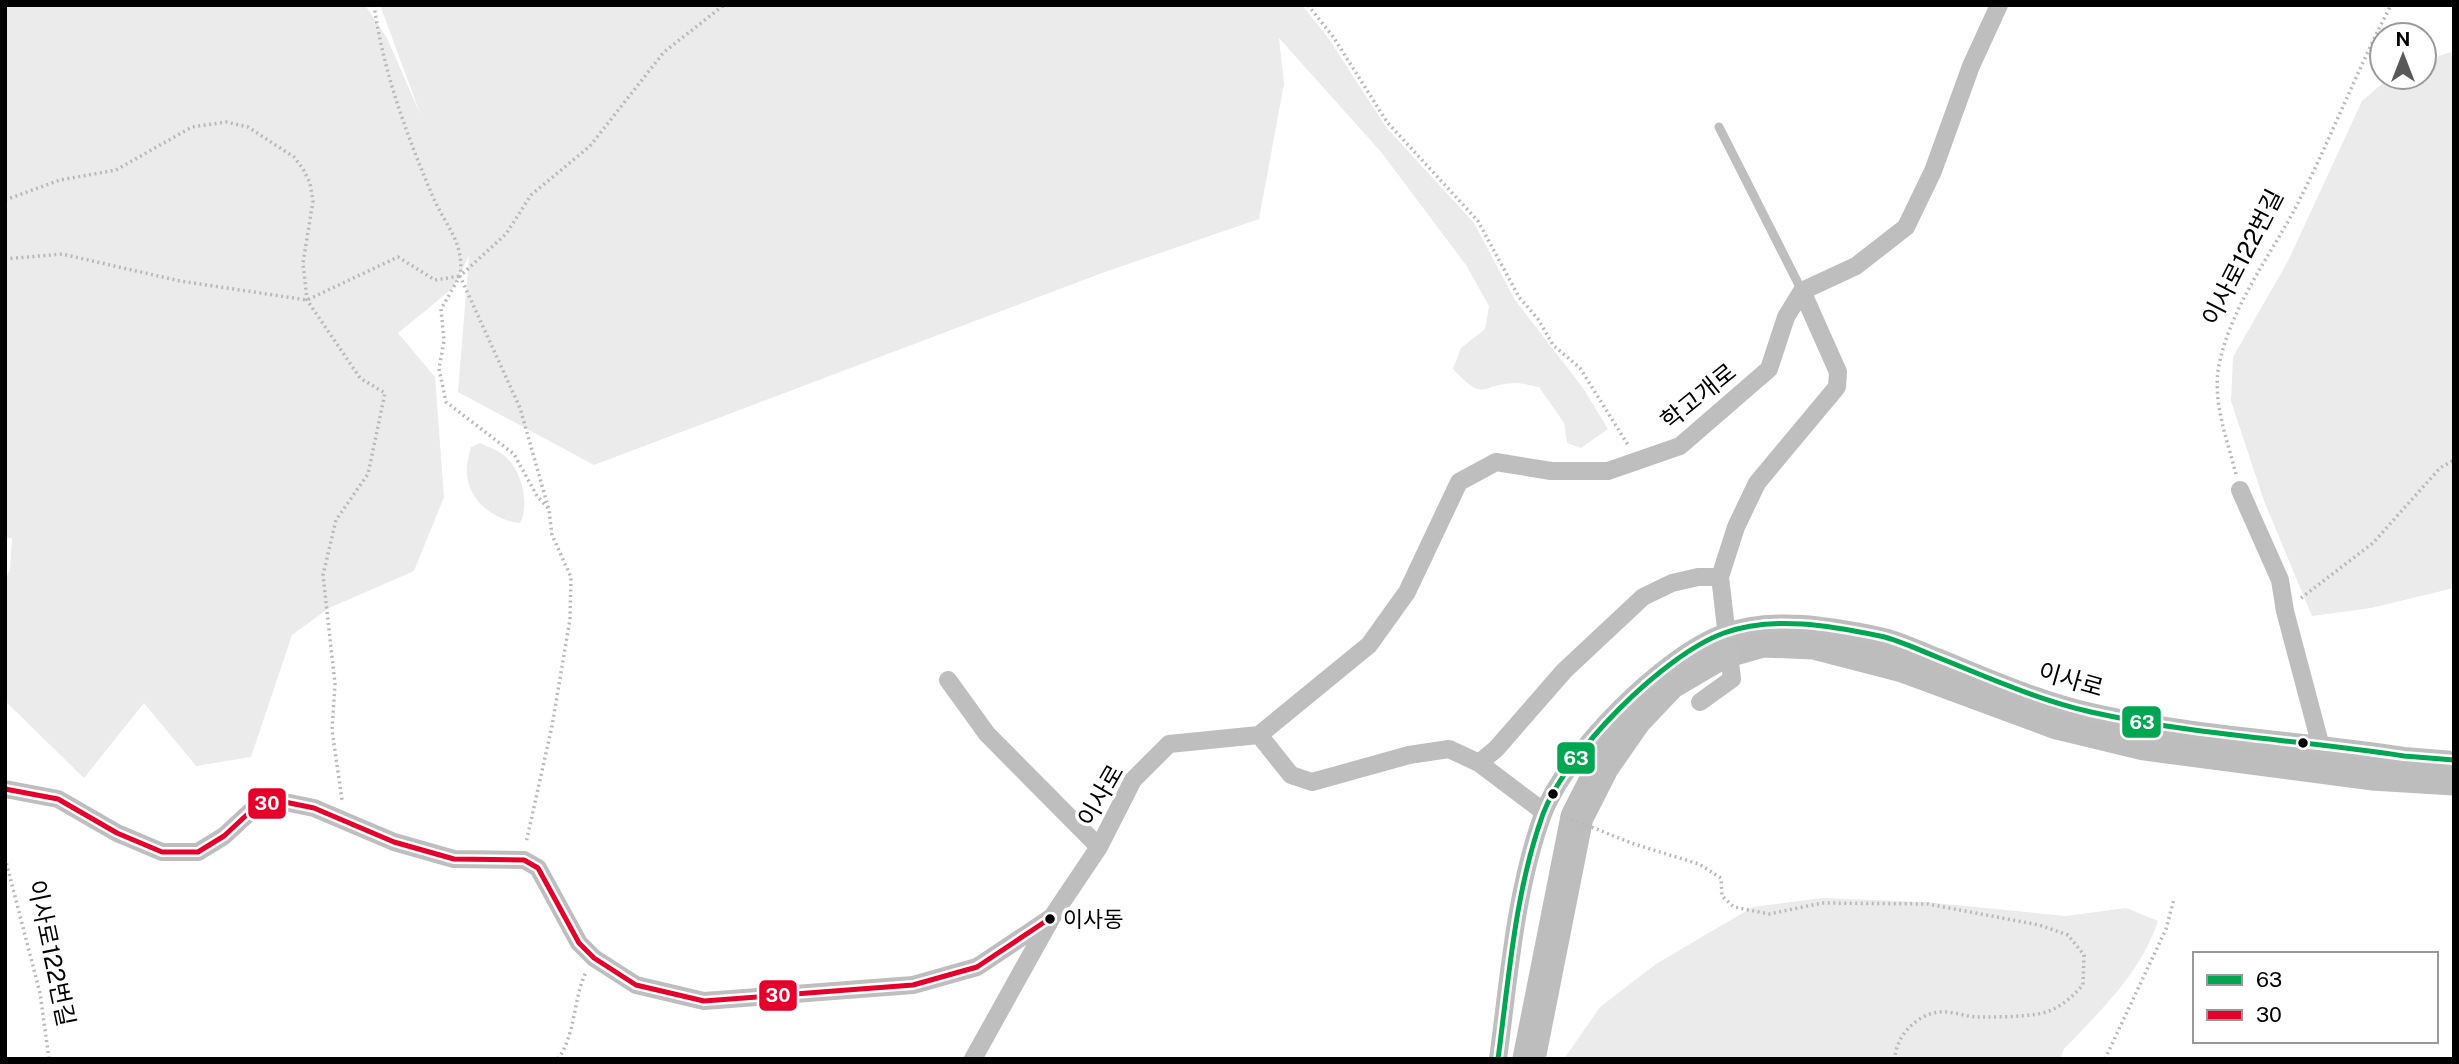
<svg xmlns="http://www.w3.org/2000/svg" width="2459" height="1064" viewBox="0 0 2459 1064" font-family="'Public Sans','Noto Sans KR',sans-serif">
	<style>
		.green { fill: #ebebeb }
		.lines { fill: none; stroke-linecap: round; stroke-linejoin: round }
		.river { stroke: #bdbdbd; stroke-width: 33 }
		.path { stroke: #b9b9b9; stroke-width: 3.5; stroke-dasharray: 2 3.5; stroke-linecap: butt }
		.lane { stroke: #bebebe; stroke-width: 9 }
		.street { stroke: #bebebe; stroke-width: 18 }
		.bus-1-casing { stroke: #fff; stroke-width: 10 }
		.bus-2-casing { stroke: #fff; stroke-width: 10 }
		.bus-1 { stroke: #00a651; stroke-width: 5 }
		.bus-2 { stroke: #e4002b; stroke-width: 5 }
		.bus-dot { fill: #000; stroke: #fff; stroke-width: 2.5 }
		.labels { text-anchor: middle; dominant-baseline: central; stroke-width: 7; stroke-linejoin: round; paint-order: stroke }
		.bus-label { font-size: 22px; fill: #000; stroke: #fff; text-anchor: start }
		.street-label { font-size: 24px; fill: #000; stroke: #fff }
		.line-badge { stroke: #fff; stroke-width: 2.5 }
		.badge-label { font-size: 19px; text-anchor: middle; font-weight: bold; fill: #fff }
	</style>
	<rect width="100%" height="100%" fill="#fff"/>
	<path class="green" d="M5,5H365L387,38L421,116L380,5H1302L1329,39L1386,127L1474,223L1515,300L1583,388L1608,429L1581,448L1567,443L1564,423L1539,387C1532,386 1523,383 1516,383C1479,384 1486,404 1453,369L1461,348L1485,329L1489,306L1466,265L1381,152L1279,38L1284,84L1259,219L1102,273L594,465L458,392L469,256L453,288L398,333L435,377L444,497L414,571L329,608L292,635L251,757L196,766L144,703L84,778L5,701V579L10,570L12,538L5,539Z
		M2454,51V588L2371,608L2312,616L2264,501L2231,401L2233,357L2288,261L2362,101L2390,77H2424V61Z
		M480,443C488,447 498,450 505,456C522,471 530,504 520,523C496,521 469,502 467,475C466,466 469,455 471,447Z
		M1822,898L1924,902L2066,916L2126,908L2158,921C2140,974 2102,1009 2064,1049L2060,1059H1564L1600,1007L1656,964L1753,907Z"/>
	<g class="lines">
		<path class="river" d="M1529,1059L1577,817L1603,766L1635,720L1670,683L1721,653L1763,641L1814,643L1903,666L2057,723L2144,744L2372,774L2454,779"/>
		<path class="path" d="M374,5C383,71 407,136 433,197C445,225 465,243 460,276L520,408L549,510L552,535L571,577L570,619L552,726L526,843
			M1308,5L1334,38L1387,122L1478,221L1519,297L1538,319L1553,345L1580,368L1628,445
			M5,200L60,180L116,170L192,127L226,122L248,127L294,157L303,169L310,183L313,201L303,263L307,300L360,378L385,393L368,474L336,520L323,575L335,684L332,730L342,800
			M5,259L62,254L180,281L307,300L398,257L435,280L460,276
			M2236,474C2227,439 2212,401 2219,365C2231,306 2271,255 2298,203C2331,138 2357,70 2391,5
			M548,508L537,496L514,454L446,402L439,369L444,341L441,309L460,276L506,234L531,195L590,146L664,52L724,5
			M2301,598L2373,543L2440,468L2454,460
			M1561,815L1634,844L1699,864L1721,878L1722,896L1734,907L1769,914L1822,903L1928,904L2039,925L2068,935L2084,955L2083,985C2070,999 2057,1011 2038,1014C2019,1017 1997,1017 1978,1017C1967,1017 1956,1012 1945,1012C1921,1010 1895,1035 1895,1059
			M5,858L40,993L49,1059
			M558,1059C576,1034 573,999 586,972
			M2105,1059L2166,929L2174,899"/>
		<path class="lane" d="M1719,127L1802,291"/>
		<path class="street" d="M2240,490L2280,580L2285,611L2320,743
			M948,680L987,734L1099,847
			M1700,702L1732,679L1720,577L1736,527L1757,483L1837,387L1838,372L1802,291
			M1259,735L1369,645L1407,592L1459,482L1496,462L1551,471H1608L1680,446L1769,369L1786,317L1802,291L1856,266L1906,227L1933,171L1971,66L1999,5
			M1259,735L1291,775L1312,782L1409,755L1449,749L1479,763L1544,812
			M1479,763L1496,749L1564,671L1643,597L1672,583L1698,577H1720
			M5,789L58,799L117,833L162,852H198L224,836L252,810L275,800L314,808L394,842L454,859L524,860L538,868L579,943L594,958L636,985L704,1001L913,985L977,967L1052,917
			M973,1059L1052,917L1099,847L1133,780L1169,744L1259,735
			M1498,1059C1509,978 1515,891 1543,814C1566,753 1663,655 1724,633C1772,615 1832,626 1880,636C1899,640 1919,650 1937,657C1987,677 2038,700 2091,712C2193,735 2300,740 2404,756L2454,760"/>
		<defs>
			<path id="bus-1" d="M1498,1059C1509,978 1515,891 1543,814C1566,753 1663,655 1724,633C1772,615 1832,626 1880,636C1899,640 1919,650 1937,657C1987,677 2038,700 2091,712C2193,735 2300,740 2404,756L2454,760"/>
			<path id="bus-2" d="M5,789L58,799L117,833L162,852H198L224,836L252,810L275,800L314,808L394,842L454,859L524,860L538,868L579,943L594,958L636,985L704,1001L913,985L977,967L1052,917"/>
		</defs>
		<use href="#bus-1" class="bus-1-casing"/>
		<use href="#bus-2" class="bus-2-casing"/>
		<use href="#bus-1" class="bus-1"/>
		<use href="#bus-2" class="bus-2"/>
	</g>
	<g class="bus-dot">
		<circle cx="2303" cy="743" r="6"/>
		<circle cx="1553" cy="794" r="6"/>
		<circle cx="1050" cy="919" r="6"/>
	</g>
	<g class="labels">
		<g class="bus-label">
			<text x="1063" y="919">이사동</text>
		</g>
		<g class="street-label">
			<text transform="translate(2242 257) rotate(-63)">이사로122번길</text>
			<text transform="translate(1698 396) rotate(-39)">학고개로</text>
			<text transform="translate(2071 679) rotate(16)">이사로</text>
			<text transform="translate(1100 795) rotate(-60)">이사로</text>
			<text transform="translate(52 953) rotate(78)">이사로122번길</text>
		</g>
	</g>
	<g class="line-badge">
		<rect x="2121" y="705" width="41" height="34" rx="7" fill="#00a651"/>
		<rect x="1556" y="741" width="40" height="34" rx="7" fill="#00a651"/>
		<rect x="247" y="787" width="40" height="33" rx="7" fill="#e4002b"/>
		<rect x="758" y="979" width="40" height="33" rx="7" fill="#e4002b"/>
	</g>
	<g class="badge-label">
		<text x="2142" y="729">63</text>
		<text x="1576" y="765">63</text>
		<text x="267" y="810">30</text>
		<text x="778" y="1002">30</text>
	</g>
	<rect width="2459" height="1064" fill="none" stroke="#000000" stroke-width="14"/>
	<rect x="2193" y="952" width="245" height="91" fill="#ffffff" stroke="#999999" stroke-width="2"/>
	<rect x="2207" y="975" width="35" height="10" fill="#00a651" stroke="#999999" stroke-width="2"/>
	<text x="2256" y="987" font-size="21" fill="#000000">63</text>
	<rect x="2207" y="1010" width="35" height="10" fill="#e4002b" stroke="#999999" stroke-width="2"/>
	<text x="2256" y="1022" font-size="21" fill="#000000">30</text>
	<g transform="translate(2403 56)"><circle r="33" fill="#ffffff" stroke="#999999" stroke-width="2"/>
	<path d="M0-5L12 26L0 18L-12 26Z" fill="#595959"/>
	<text y="-10" font-size="19" font-weight="bold" text-anchor="middle" fill="#000000">N</text>
	</g>
</svg>
